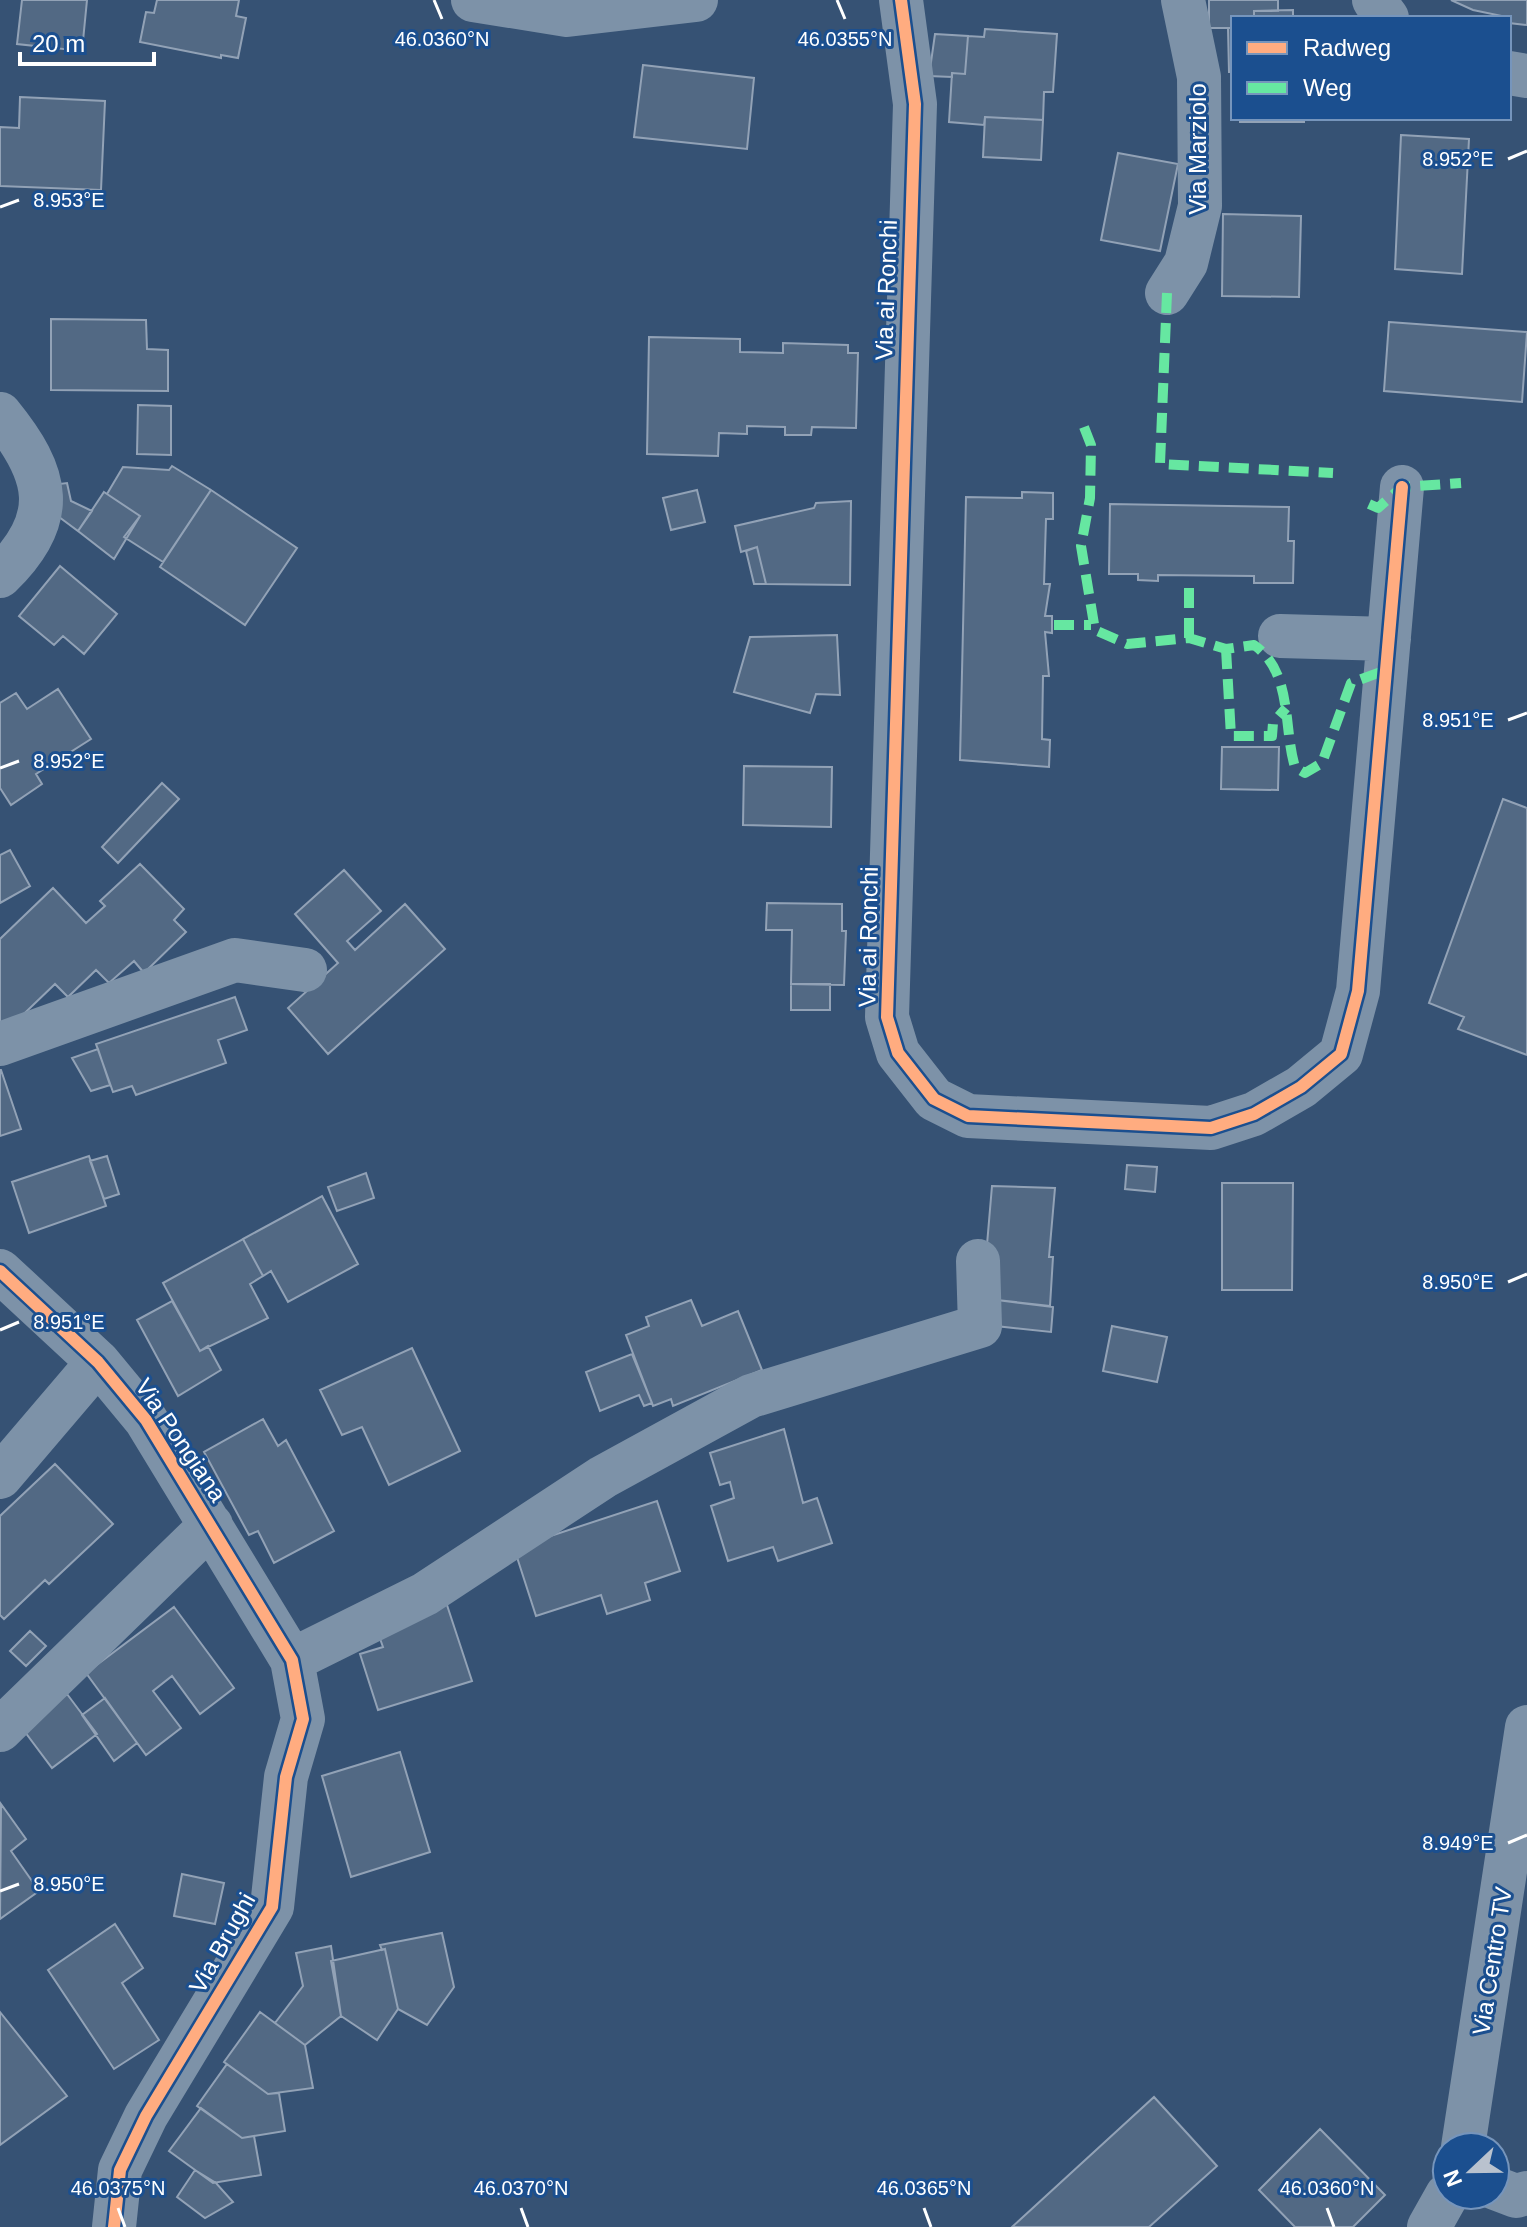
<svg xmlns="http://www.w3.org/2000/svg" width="1527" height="2227" viewBox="0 0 1527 2227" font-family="Helvetica,sans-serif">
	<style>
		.building { fill: #526984; stroke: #92a2b6; stroke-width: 2 }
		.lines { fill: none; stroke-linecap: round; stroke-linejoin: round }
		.minor { stroke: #7d92a8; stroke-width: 44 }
		.quiet { stroke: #66e7a1; stroke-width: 10; stroke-dasharray: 20 10; stroke-linecap: butt }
		.cycleway-casing { stroke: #1b4f8f; stroke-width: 17 }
		.cycleway { stroke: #ffac80; stroke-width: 12 }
		.ticks { fill: none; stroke: #fff; stroke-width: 3 }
		.labels { text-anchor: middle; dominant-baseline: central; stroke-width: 6; stroke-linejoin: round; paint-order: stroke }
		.street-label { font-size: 24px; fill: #fff; stroke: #1b4f8f }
		.ticks-label { font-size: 20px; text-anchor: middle; fill: #fff; stroke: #1b4f8f; stroke-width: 6; stroke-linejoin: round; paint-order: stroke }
	</style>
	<rect width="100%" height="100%" fill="#365274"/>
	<path class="building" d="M22,0H87L82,51L17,44Z
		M157,0H239L236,16L246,18L238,58L221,55V58L140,42L146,12L154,13Z
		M1209,0H1278V11H1254V18H1233V28H1209Z
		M1451,0H1527V25L1509,23L1507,17L1473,10Z
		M1293,10V18H1254V11Z
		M1228,28H1233V72H1229Z
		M985,29L1057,34L1053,92H1044L1043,120L985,117L984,125L949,122L952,73L965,74L968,36L984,37Z
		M935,34L968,36L965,74L952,73V77L929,76Z
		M643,65L754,78L747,149L634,137Z
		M20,97L105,101L101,190L0,186V127L19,128Z
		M985,117L1043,120L1041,160L983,157Z
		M1240,118H1304V122H1240Z
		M1401,135L1469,139L1462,274L1395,269Z
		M1118,153L1178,164L1160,251L1101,240Z
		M1223,214L1301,216L1299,297L1222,296Z
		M51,319L146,320L147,349L168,350V391L51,390Z
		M1389,322L1527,332L1522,402L1384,391Z
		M649,337L740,339V352L783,353V343L848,345V353H858L856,428L812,427L811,435H785V427L747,426V434L719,433L718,456L647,454Z
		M138,405L171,406V455L137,454Z
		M172,466L211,490L163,562L124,537L140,516L107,494L123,467L169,470Z
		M67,483L71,501L92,511L78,531L55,514L51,485Z
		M211,490L297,548L245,625L160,567Z
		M697,490L705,522L671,530L663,498Z
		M104,492L140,516L114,559L78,531Z
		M1022,492L1053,493V519H1046L1044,584H1050L1045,616H1052V633L1045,632L1049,676H1043L1042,739L1050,740L1049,767L960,760L966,497L1022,498Z
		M851,501L850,585L766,584L757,547L741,552L735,526L814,508L816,503Z
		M1110,504L1289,507L1288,541H1294L1293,583H1254V576L1158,575V581L1138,580V574H1109Z
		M757,547L766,584H754L746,551Z
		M60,566L117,614L84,654L63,636L54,645L19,616Z
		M837,635L840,695L816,694L810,713L734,692L750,637Z
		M58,689L91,739L36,774L42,784L11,805L0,788V703L16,693L27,709Z
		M1222,747H1279L1278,790L1221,789Z
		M744,766L832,767L831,827L743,825Z
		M162,783L179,799L118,863L102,847Z
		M1503,799L1527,808V1055L1458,1029L1464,1017L1429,1003Z
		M10,850L30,886L0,903V855Z
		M140,864L184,909L174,920L186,932L144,973L134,961L109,983L96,970L68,997L55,984L5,1032L0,1027V939L53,888L86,923L105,906L100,901Z
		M344,870L381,911L347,941L355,950L405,904L445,949L328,1054L288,1008L338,963L295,914Z
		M767,903L842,904V931H846L844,985L791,984L792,930H766Z
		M791,984H830V1010H791Z
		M235,997L247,1030L218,1040L226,1063L136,1095L132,1086L113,1092L96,1044Z
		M98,1049L110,1085L91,1091L72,1058Z
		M1,1070L21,1129L0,1136V1070Z
		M89,1156L106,1206L29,1233L12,1182Z
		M107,1156L119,1194L104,1199L90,1161Z
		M1127,1165L1157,1167L1155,1192L1125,1189Z
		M366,1173L374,1198L337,1211L328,1187Z
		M1222,1183H1293L1292,1290H1222Z
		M992,1186L1055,1188L1049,1257H1053L1050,1306L997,1300L982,1303Z
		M322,1196L358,1264L288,1302L271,1271L263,1276L243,1239Z
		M243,1239L263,1276L250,1284L268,1318L200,1351L163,1283Z
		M691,1300L702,1326L738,1311L762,1370L673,1406L671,1399L653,1406L626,1335L649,1326L646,1317Z
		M997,1300L1053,1307L1051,1332L996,1326Z
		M172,1301L200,1351L208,1346L221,1370L178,1396L137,1320Z
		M1112,1326L1167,1337L1157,1382L1103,1371Z
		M412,1348L460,1451L389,1485L362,1427L342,1435L320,1390Z
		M632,1354L652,1403L644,1406L639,1395L600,1411L586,1372Z
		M263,1419L278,1446L286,1440L334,1531L274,1563L258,1531L249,1535L204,1452Z
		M784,1429L803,1503L817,1498L832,1543L778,1561L773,1547L728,1561L711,1506L734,1498L730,1482L720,1485L710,1453Z
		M55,1464L113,1524L49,1584L45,1580L4,1619L0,1615V1516Z
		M657,1501L680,1571L645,1583L650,1600L607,1614L601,1595L536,1616L514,1548Z
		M445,1599L472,1681L378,1710L360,1654L383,1647L378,1633Z
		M174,1607L234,1688L200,1714L172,1676L153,1691L181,1728L146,1755L86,1673Z
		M30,1631L46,1646L26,1666L10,1651Z
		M67,1694L97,1734L52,1768L22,1728Z
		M105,1698L137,1743L114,1761L82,1715Z
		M400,1752L430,1852L351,1877L322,1776Z
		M1,1804L26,1839L11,1851L39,1891L0,1919Z
		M182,1874L224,1883L215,1924L174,1916Z
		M115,1924L143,1968L122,1983L159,2040L114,2069L48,1970Z
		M442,1933L454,1987L427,2025L398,2009L385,1949L382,1950L380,1945Z
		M331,1946L341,2016L305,2045L275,2023L303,1986L296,1953Z
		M385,1949L398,2009L377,2040L341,2016L331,1961Z
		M0,2012L67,2096L0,2145Z
		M260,2012L305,2045L313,2088L268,2094L224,2062Z
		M227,2064L268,2094L279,2093L285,2131L242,2138L197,2106Z
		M1154,2097L1217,2166L1149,2227H1012Z
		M201,2108L242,2138L254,2136L261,2175L213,2183L169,2151Z
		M1320,2129L1385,2195L1353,2227H1295L1259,2190Z
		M195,2170L216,2183L233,2202L205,2218L177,2197Z"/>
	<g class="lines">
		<path class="minor" d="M473,0L567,15L696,0
			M901,0L915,104L887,1017L898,1053L934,1099L968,1116L1211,1128L1254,1114L1301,1087L1341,1054L1358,991L1402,487
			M1374,0L1387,18
			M1509,73L1527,76
			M1167,293L1186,263L1200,206L1199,77L1183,0
			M0,414C49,474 60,518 0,576
			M1280,636L1389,639
			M0,1044L235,960L305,970
			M0,1271L98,1362L146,1420L292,1660L303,1719L286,1777L272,1907L146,2116L120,2170L114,2227
			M0,1477L98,1362
			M292,1660L425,1594L603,1477L751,1396L980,1326L978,1261
			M0,1730L211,1525
			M1463,2147L1527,1727
			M1495,2188L1516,2196L1527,2193
			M1429,2227L1447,2195"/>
		<path class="quiet" d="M1167,293L1160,464L1333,473
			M1084,427L1091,445L1090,498L1081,546L1095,630L1127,644L1189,638L1226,649L1254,645C1293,672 1283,728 1295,767L1305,773L1322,763L1351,683L1386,670
			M1369,504L1378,508L1402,487L1461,483
			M1054,625H1091
			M1189,638V583
			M1226,649L1231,736H1272L1273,723L1286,708"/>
		<defs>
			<path id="cycleway" d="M901,0L915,104L887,1017L898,1053L934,1099L968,1116L1211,1128L1254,1114L1301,1087L1341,1054L1358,991L1402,487
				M0,1271L98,1362L146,1420L292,1660L303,1719L286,1777L272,1907L146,2116L120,2170L114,2227"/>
		</defs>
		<use href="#cycleway" class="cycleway-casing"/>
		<use href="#cycleway" class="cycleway"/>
	</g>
	<path class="ticks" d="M434,0L442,19M837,0L845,19M1508,159L1527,151M0,207L19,200M1508,720L1527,713M0,768L19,761M1508,1282L1527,1274M0,1330L19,1322M1508,1843L1527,1835M0,1891L19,1884M118,2208L125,2227M521,2208L528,2227M924,2208L931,2227M1327,2208L1334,2227"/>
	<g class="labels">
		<g class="street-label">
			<text transform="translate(1197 149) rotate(-90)">Via Marziolo</text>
			<text transform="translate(886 290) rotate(-88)">Via ai Ronchi</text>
			<text transform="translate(868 937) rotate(-89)">Via ai Ronchi</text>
			<text transform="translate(181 1440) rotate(56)">Via Pongiana</text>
			<text transform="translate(222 1943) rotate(-61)">Via Brughi</text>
			<text transform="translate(1492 1961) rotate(-81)">Via Centro TV</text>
		</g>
	</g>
	<g class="ticks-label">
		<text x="442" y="46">46.0360°N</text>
		<text x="845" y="46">46.0355°N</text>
		<text x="1458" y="166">8.952°E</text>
		<text x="69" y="207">8.953°E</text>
		<text x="1458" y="727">8.951°E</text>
		<text x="69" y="768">8.952°E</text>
		<text x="1458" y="1289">8.950°E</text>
		<text x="69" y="1329">8.951°E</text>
		<text x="1458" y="1850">8.949°E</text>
		<text x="69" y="1891">8.950°E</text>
		<text x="118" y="2195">46.0375°N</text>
		<text x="521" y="2195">46.0370°N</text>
		<text x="924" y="2195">46.0365°N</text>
		<text x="1327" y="2195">46.0360°N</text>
	</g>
	<rect x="1231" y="16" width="280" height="104" fill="#1b4f8f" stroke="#7695bc" stroke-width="2"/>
	<rect x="1247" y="42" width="40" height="12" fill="#ffac80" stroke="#7695bc" stroke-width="2"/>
	<text x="1303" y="56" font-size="24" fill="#ffffff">Radweg</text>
	<rect x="1247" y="82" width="40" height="12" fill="#66e7a1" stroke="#7695bc" stroke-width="2"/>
	<text x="1303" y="96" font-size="24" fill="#ffffff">Weg</text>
	<g transform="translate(1471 2171) rotate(248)"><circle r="38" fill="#1b4f8f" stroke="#7695bc" stroke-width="2"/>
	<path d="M0-6L14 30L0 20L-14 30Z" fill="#b9c2ce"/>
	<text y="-12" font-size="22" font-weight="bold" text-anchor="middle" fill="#ffffff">N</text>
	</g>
	<path d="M20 52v12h134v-12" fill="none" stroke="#ffffff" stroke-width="4"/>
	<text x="32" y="52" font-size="24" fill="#ffffff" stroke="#1b4f8f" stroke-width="6" paint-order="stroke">20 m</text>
</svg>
